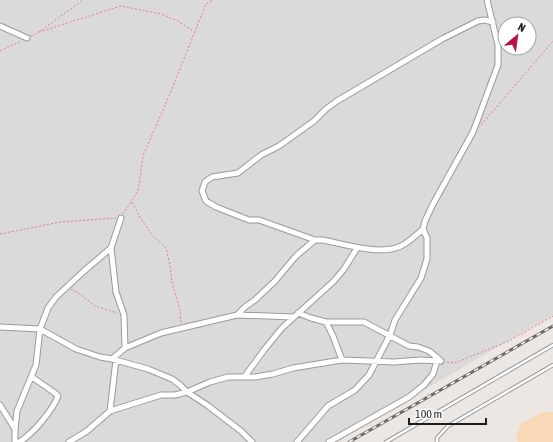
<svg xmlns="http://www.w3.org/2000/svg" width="553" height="442" viewBox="0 0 553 442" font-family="'Asap Condensed',sans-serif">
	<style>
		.residential { fill: #dbdada; fill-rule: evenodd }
		.sand { fill: #f8d8b7 }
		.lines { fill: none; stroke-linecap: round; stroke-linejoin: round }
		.lane-casing { stroke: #9a9a9a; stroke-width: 4.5 }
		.street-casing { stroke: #9a9a9a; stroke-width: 7 }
		.path { stroke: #ed758b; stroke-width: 1; stroke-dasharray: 2 2; stroke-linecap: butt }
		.lane { stroke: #fff; stroke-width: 2.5 }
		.street { stroke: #fff; stroke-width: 5 }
		.rail-casing { stroke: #6b6b6b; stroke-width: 3 }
		.rail { stroke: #fff; stroke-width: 1.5; stroke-dasharray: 4.5; stroke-linecap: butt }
	</style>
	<rect width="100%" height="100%" fill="#ede7e4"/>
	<path class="residential" d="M0,0H553V315L334,442H0ZM505,24H529V48H505Z"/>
	<path class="sand" d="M543,412H553V442H518L516,438L520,424Z"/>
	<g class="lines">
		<defs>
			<path id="lane" d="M386,442L553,345
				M437,442V438L448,426L553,365"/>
			<path id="street" d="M0,26L27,38
				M315,240L259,220H249L216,207L206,201L202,191L205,182L212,177L238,173L261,155L279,146L314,121L326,109L337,101L442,39L478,21L484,20L493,22
				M111,248L116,292L124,315L125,348
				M298,313L311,318L326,322H364L409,346L418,347L429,351L440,360
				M237,315L245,307L255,300L275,281L296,256L315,240H323C343,244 382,256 401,246C409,242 416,235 423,229
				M326,322L333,336L342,360
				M0,327L40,329L76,349L100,357L112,359L148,369L172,379L180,385L187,392L207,405L241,431L252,442
				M112,359L125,348L161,333L237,315L294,317
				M245,376L264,350L282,328L334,281L344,269L357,248
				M0,405L15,429V442
				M110,411L116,360
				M15,429L17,411L36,365L40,329L48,308L56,297L84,271L111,248L121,218
				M19,442C32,435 53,410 58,396L55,393L32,377
				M69,442L87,431L110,411L161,395H175L187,392L210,382L228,377H255L273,374L293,368L342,360L394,362L420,360L441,361
				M297,442L328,406L355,390L369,375L390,335L395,320L421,278L427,259V238L423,229L425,221L433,204L473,132L498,65V45L487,0
				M329,442L409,397L424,385L433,374L437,361"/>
		</defs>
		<use href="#lane" class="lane-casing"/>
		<use href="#street" class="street-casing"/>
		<path class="path" d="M39,32L121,6L161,14L178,21L193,31
			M31,36L39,32L83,0
			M0,51L21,41
			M481,125L553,41
			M132,202L141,219L153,236L166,248L170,265L172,283L180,310L181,323
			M123,214L138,191L143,156L169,96L206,4L213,0
			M0,234L60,222L116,218
			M71,289L80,294L95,306L117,313
			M447,362L455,363L509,341L553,316"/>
		<use href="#lane" class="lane"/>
		<use href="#street" class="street"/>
		<defs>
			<path id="rail" d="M349,442L553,326"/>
		</defs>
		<use href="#rail" class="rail-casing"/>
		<use href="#rail" class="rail"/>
	</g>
	<g transform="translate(517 36) rotate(29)"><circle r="19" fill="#ffffff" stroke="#a5a5a5"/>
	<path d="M0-3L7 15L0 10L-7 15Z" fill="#b81241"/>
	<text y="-6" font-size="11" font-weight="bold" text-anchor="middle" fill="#1d1d1d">N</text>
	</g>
	<path d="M409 418v6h77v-6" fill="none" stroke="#1d1d1d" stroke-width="2"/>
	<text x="415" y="418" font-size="12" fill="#1d1d1d" stroke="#ffffff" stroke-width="3" paint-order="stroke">100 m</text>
</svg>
